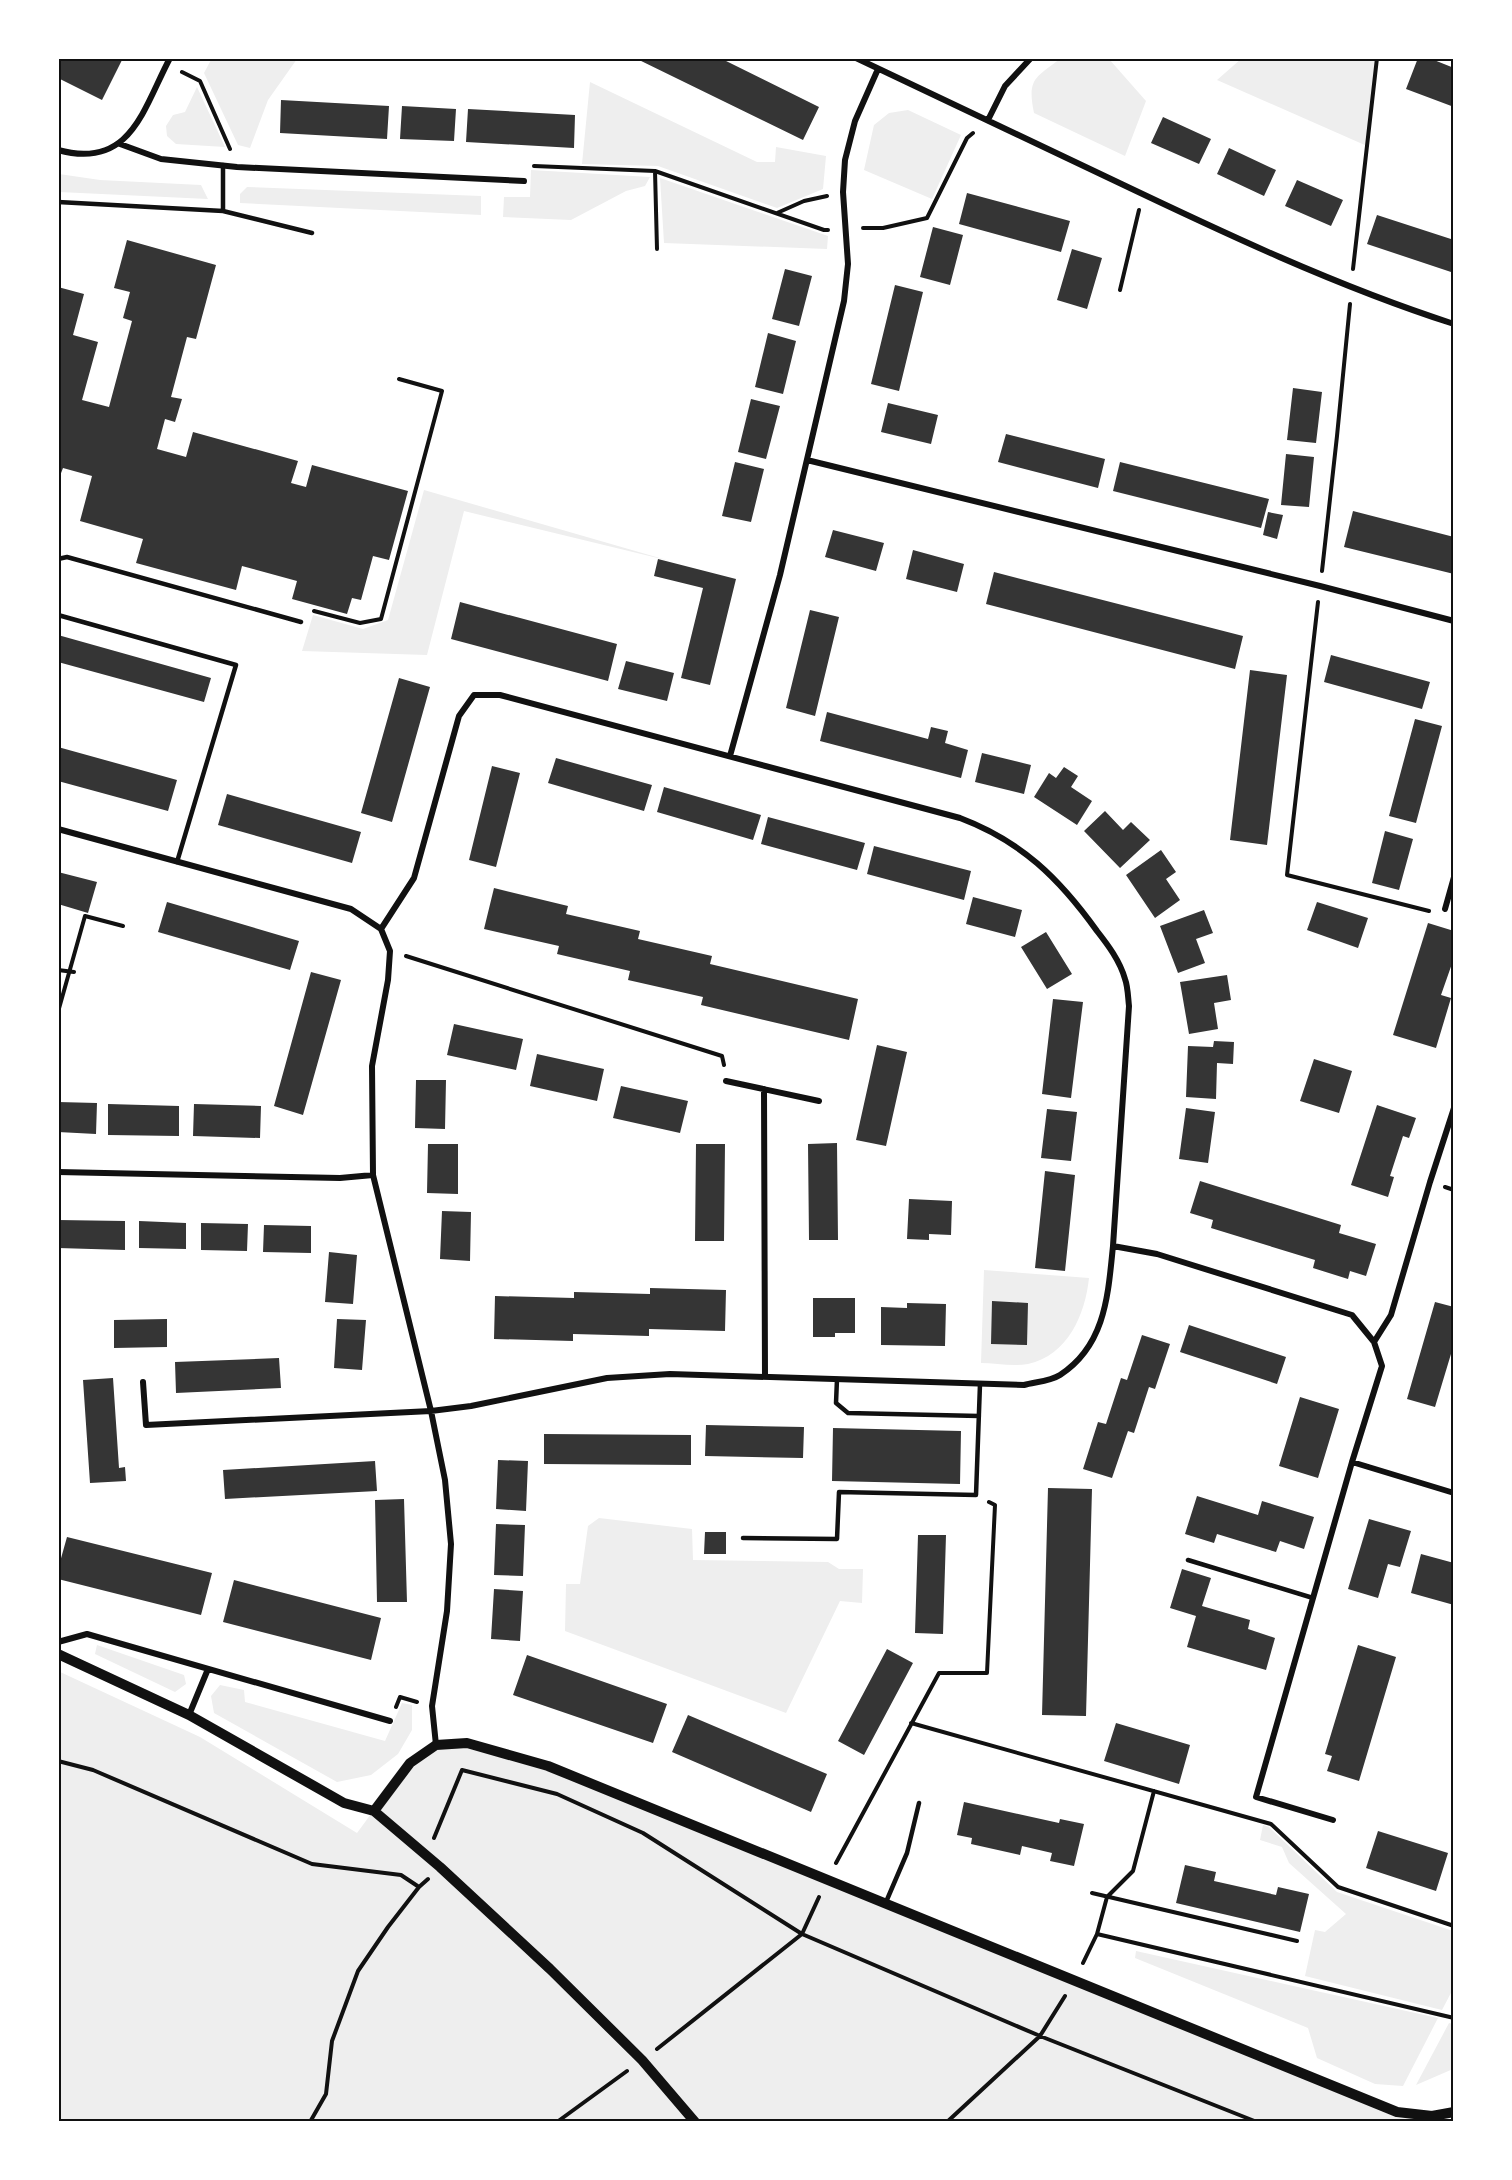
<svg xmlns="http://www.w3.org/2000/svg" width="1512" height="2180" viewBox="0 0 1512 2180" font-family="Overpass,sans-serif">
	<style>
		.green { fill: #eee }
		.building { fill: #353535 }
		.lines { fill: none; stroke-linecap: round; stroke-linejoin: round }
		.path { stroke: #111; stroke-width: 4 }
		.service { stroke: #111; stroke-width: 4.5 }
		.minor { stroke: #111; stroke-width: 6 }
		.tertiary { stroke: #111; stroke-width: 10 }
		.neatline { fill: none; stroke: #111; stroke-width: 2 }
	</style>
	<rect width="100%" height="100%" fill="#fff"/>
	<path class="green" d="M212,58L297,59L268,100L250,148L238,145L204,73Z
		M1060,59H1109L1146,101L1125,156L1034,113C1027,79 1035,78 1060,59Z
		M1241,59H1377L1367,146L1217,80Z
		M590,82L757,162H775L776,147L826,156L823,189L777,208L658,166L582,164Z
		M197,87L225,147L176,144L167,136L166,126L173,115L185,112Z
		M908,110L961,135L932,199L864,170L874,125L889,113Z
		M531,170L650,177L645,186L626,191L571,220L503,217L504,197H530Z
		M59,174L100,180L201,185L208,199L59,192Z
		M660,178L828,236L827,249L664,243Z
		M247,187L481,196V215L240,203V194Z
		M424,490L670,561L464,511L427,655L302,651L313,615L363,629L388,620Z
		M984,1270L1089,1278C1085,1315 1068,1355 1028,1364C1013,1367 995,1363 981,1363Z
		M599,1518L692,1529L693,1560L828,1562L839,1569H863L862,1603L840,1601L786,1713L565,1631L566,1584H580L588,1526Z
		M97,1645L184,1675L186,1684L175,1692L95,1654Z
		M58,1671L200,1737L357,1833C375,1810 409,1754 436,1745C465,1736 519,1758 548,1766L1397,2112L1432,2116L1434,2121H59Z
		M220,1685L244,1690L245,1702L385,1741L402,1703L412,1705V1730L398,1754L371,1775L337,1782L214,1713L211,1696Z
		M1263,1825L1269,1827L1337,1892L1453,1931V1989L1442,2010L1305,1976L1315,1930L1325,1932L1346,1914L1289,1863L1282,1847L1260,1840Z
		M1136,1951L1438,2018L1403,2086L1375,2084L1317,2058L1308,2028L1135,1958Z
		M1449,2023L1453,2024V2069L1416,2085Z"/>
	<path class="building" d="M60,58H123L102,100L58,78V62Z
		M635,58H720L819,107L803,140Z
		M1418,58H1429L1454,68V107L1406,89Z
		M281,100L389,106L387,139L280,133Z
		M402,106L456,109L454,141L400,139Z
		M468,109L575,115L574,148L466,142Z
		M1163,117L1211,139L1199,164L1151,143Z
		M1229,148L1276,170L1264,196L1217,174Z
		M1297,180L1343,200L1331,226L1285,206Z
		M967,193L1070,221L1061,252L959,224Z
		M1377,215L1454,240V273L1367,244Z
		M933,227L963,235L950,285L920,277Z
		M127,240L216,265L196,339L187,337L171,397L182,399L175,422L165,419L157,449L186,457L193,432L298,461L291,483L306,487L312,465L408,491L389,560L373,556L361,600L352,598L347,614L292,599L297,581L242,566L236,590L136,563L143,539L80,521L92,476L63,468L58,481V287L84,294L73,335L98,342L82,400L109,407L132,321L123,318L130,292L114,288Z
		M1072,249L1102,258L1087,309L1057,300Z
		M785,269L812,276L799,326L772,319Z
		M895,285L923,292L899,391L871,384Z
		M768,333L796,341L783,394L755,387Z
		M1293,388L1322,392L1316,443L1287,440Z
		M751,399L780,406L766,459L738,452Z
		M888,403L938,415L931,444L881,432Z
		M1006,434L1105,459L1098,488L998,462Z
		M1286,454L1314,457L1309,507L1281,505Z
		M735,462L764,469L751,522L722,516Z
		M1120,462L1269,499L1261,528L1113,491Z
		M1353,511L1454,537V574L1344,547Z
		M1268,512L1283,515L1277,539L1263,535Z
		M833,530L884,543L876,571L825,557Z
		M913,550L964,564L957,592L906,579Z
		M658,559L736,579L710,685L681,678L703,588L654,576Z
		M994,572L1243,636L1235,669L986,604Z
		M460,602L617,644L608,681L451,639Z
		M810,610L839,617L815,716L786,708Z
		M58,635L211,678L204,702L58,662Z
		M1331,655L1430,682L1422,709L1324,682Z
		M626,661L674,673L667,701L618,689Z
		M1250,670L1287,675L1267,845L1230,840Z
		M399,678L430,687L392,822L361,813Z
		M827,712L928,739L931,727L948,731L945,743L968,750L961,778L820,741Z
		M1415,719L1442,726L1416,823L1389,816Z
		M58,747L177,780L168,811L58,781Z
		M982,753L1031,765L1024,794L975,782Z
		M556,758L652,785L644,811L548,783Z
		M492,766L520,773L496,867L469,860Z
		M1064,767L1078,776L1071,787L1092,801L1077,825L1034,797L1049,773L1056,778Z
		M664,787L761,815L753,840L657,812Z
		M227,794L361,832L352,863L218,825Z
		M1105,811L1123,830L1131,822L1150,840L1120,868L1084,831Z
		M768,817L865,843L857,870L761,844Z
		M1385,831L1413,839L1399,890L1372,883Z
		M874,846L971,871L964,900L867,874Z
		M1161,850L1176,872L1166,879L1180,900L1155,918L1126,875Z
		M58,872L97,882L88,913L58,904Z
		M494,888L568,906L566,914L640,931L638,939L712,956L710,964L858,999L849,1040L701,1005L703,997L628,980L630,971L557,954L559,946L484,929Z
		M973,897L1022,910L1015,937L966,924Z
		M167,902L299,941L290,970L158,932Z
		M1317,902L1368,918L1358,948L1307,930Z
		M1204,910L1213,933L1196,939L1205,963L1178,973L1160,926Z
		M1428,923L1454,931V958L1441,995L1451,998L1436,1048L1393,1035Z
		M1046,932L1072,974L1047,989L1021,947Z
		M311,972L341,980L303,1115L274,1106Z
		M1227,975L1231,1000L1214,1003L1218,1029L1189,1034L1180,982Z
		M1053,999L1083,1002L1071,1098L1042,1094Z
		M454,1024L523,1039L516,1070L447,1055Z
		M1214,1041L1234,1042L1233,1064L1217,1063L1216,1099L1186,1097L1188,1046L1213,1047Z
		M877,1045L907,1052L886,1146L856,1140Z
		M537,1054L604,1069L597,1101L530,1086Z
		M1314,1059L1352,1071L1339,1113L1300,1101Z
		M416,1080H446L445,1129L415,1128Z
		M621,1086L688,1101L680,1133L613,1118Z
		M58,1102L97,1103L96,1134L58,1132Z
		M108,1104L179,1106V1136L108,1135Z
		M194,1104L261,1106L260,1138L193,1136Z
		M1377,1105L1416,1118L1409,1138L1403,1136L1390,1176L1394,1177L1388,1197L1351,1185Z
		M1186,1108L1215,1112L1208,1163L1179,1159Z
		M1047,1109L1077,1112L1071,1161L1041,1158Z
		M837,1143L838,1240H809L808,1144Z
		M428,1144H458V1194L427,1193Z
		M696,1144H725L724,1241H695Z
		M1045,1171L1075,1175L1065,1271L1035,1268Z
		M1200,1181L1341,1225L1339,1233L1376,1244L1366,1276L1350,1271L1348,1279L1313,1268L1315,1260L1211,1228L1213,1220L1190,1213Z
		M909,1199L952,1201L951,1235L929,1234V1240L907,1239Z
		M442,1211L471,1212L470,1261L440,1259Z
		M58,1220L125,1221V1250L58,1248Z
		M139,1221L186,1223V1249L139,1248Z
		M201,1223L248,1224L247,1251L201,1250Z
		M264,1225L311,1226V1253L263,1252Z
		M329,1252L357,1255L353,1304L325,1302Z
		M650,1288L726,1290L725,1331L649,1329V1336L573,1334V1341L494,1339L495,1296L574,1298V1292L650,1294Z
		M813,1298H855V1333H835V1337H813Z
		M992,1301L1028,1303L1027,1345L991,1344Z
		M1435,1302L1454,1307V1344L1435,1407L1407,1399Z
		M907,1303L946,1304L945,1346L881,1345V1307L907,1308Z
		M167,1319V1347L114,1348V1320Z
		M337,1319L366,1320L362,1370L334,1368Z
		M1189,1325L1286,1357L1277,1384L1180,1352Z
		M1142,1335L1170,1344L1155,1389L1149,1387L1134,1433L1128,1431L1112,1478L1083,1469L1098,1422L1106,1424L1121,1378L1127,1380Z
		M279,1358L281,1388L176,1393L175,1362Z
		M113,1378L119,1468L125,1467L126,1481L90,1483L83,1380Z
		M1300,1397L1339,1409L1318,1478L1279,1466Z
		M706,1425L804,1427L803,1458L705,1456Z
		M833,1428L961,1431L960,1484L832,1481Z
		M544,1434L691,1435V1465L544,1464Z
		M498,1460L528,1461L526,1511L496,1509Z
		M375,1461L377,1491L225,1499L223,1470Z
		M1048,1488L1092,1489L1086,1716L1042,1715Z
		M1197,1496L1258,1515L1262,1501L1314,1517L1304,1549L1280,1541L1276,1552L1217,1534L1214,1543L1185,1534Z
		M404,1499L407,1602H377L375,1500Z
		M1369,1519L1411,1531L1400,1567L1388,1564L1378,1598L1348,1589Z
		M496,1524L525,1525L523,1576L494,1575Z
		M705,1532H726V1554H704Z
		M918,1535H946L943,1634L915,1633Z
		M67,1537L212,1573L201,1615L58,1579V1569Z
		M1421,1554L1454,1563V1605L1411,1593Z
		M1182,1569L1211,1578L1202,1606L1250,1620L1248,1629L1275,1638L1266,1670L1187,1647L1196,1616L1170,1608Z
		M234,1580L381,1618L371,1660L223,1622Z
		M494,1589L523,1591L520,1641L491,1639Z
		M1358,1645L1396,1657L1359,1781L1327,1771L1332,1756L1325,1754Z
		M887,1649L913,1663L864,1755L838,1741Z
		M527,1655L667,1704L653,1743L513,1695Z
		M688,1715L827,1774L811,1812L672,1752Z
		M1116,1723L1190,1745L1179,1784L1104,1761Z
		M964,1802L1059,1823L1060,1819L1084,1824L1074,1866L1050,1861L1052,1853L1022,1846L1020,1855L971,1844L972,1838L957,1835Z
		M1378,1831L1448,1853L1436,1891L1366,1868Z
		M1185,1865L1216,1872L1214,1881L1276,1895L1278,1887L1309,1894L1300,1932L1176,1903Z"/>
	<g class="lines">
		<path class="path" d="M182,72L200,81L230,149
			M534,166L655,171L824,230H828
			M655,171L657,249
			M777,213L804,201L827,196
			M863,228H883L927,218L967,138L973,133
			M1353,269L1377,58
			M1120,290L1139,210
			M1322,571L1337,436L1350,304
			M1318,602L1287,875L1429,911
			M314,611L360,623L381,619L442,391L399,379
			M406,956L722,1056L724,1065
			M58,970L74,972
			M58,1012L85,916L123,926
			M1445,1187L1454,1190
			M396,1707L400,1697L417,1702
			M911,1723L1271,1824L1338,1887L1454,1926
			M58,1761L93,1770L312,1864L401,1875L419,1887L428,1879
			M434,1838L462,1770L557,1794L643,1833L802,1934L1040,2036L1257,2122
			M836,1863L939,1673H987L995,1505L989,1502
			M1092,1893L1297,1941
			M1097,1934L1454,2018
			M1083,1963L1097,1934L1107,1897L1133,1871L1154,1791
			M657,2049L802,1934L819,1897
			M310,2122L326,2094L332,2041L358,1971L388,1927L419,1887
			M557,2122L627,2071
			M947,2122L1040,2036L1065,1996"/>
		<path class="service" d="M58,202L223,211L312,233
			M223,211V165
			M58,559L67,557L301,622
			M58,615L236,665L177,862
			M837,1379L836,1403L848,1413L979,1416
			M743,1538L837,1539L839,1492L976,1495L980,1384
			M1188,1560L1313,1598
			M886,1902L907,1853L919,1803"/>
		<path class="minor" d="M856,58C941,99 1026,139 1111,179C1222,232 1336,286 1454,324
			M988,120L1005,86L1031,58
			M120,144L161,159L237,167L524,181
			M58,150C131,170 143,109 170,58
			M807,460L1320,586L1454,621
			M730,756L780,575L844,301L848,264L843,192L845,160L855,121L878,69
			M58,829L351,909L381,929
			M1445,909L1454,877
			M381,929L414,878L459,716L474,695H500L960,818C1021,841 1059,878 1097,931C1108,945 1120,961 1125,979C1128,987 1128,998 1129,1006L1113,1246
			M381,929L390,951L388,980L372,1066L373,1175L431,1411L445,1480L451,1544L447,1611L432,1706L436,1745
			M726,1081L819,1101
			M764,1089L765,1376
			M58,1172L340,1178L373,1175
			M1374,1342L1391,1315L1430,1182L1454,1108
			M143,1382L146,1425L431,1411L471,1406L607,1378L670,1374L1024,1385C1035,1382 1051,1381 1060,1375C1106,1345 1108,1294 1113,1246L1157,1254L1352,1315L1374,1342L1382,1366L1352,1462L1454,1493
			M58,1642L87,1634L390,1721
			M189,1715L208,1669
			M1333,1820L1256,1797L1352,1462"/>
		<path class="tertiary" d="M58,1654L189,1715L344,1803L374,1811L440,1867L550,1969L642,2060L695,2122
			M374,1811L410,1763L436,1745L467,1743L548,1766L1397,2112L1432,2116L1454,2112"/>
	</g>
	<rect width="1512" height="2180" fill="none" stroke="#ffffff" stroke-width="120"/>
	<rect x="60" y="60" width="1392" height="2060" class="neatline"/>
</svg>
